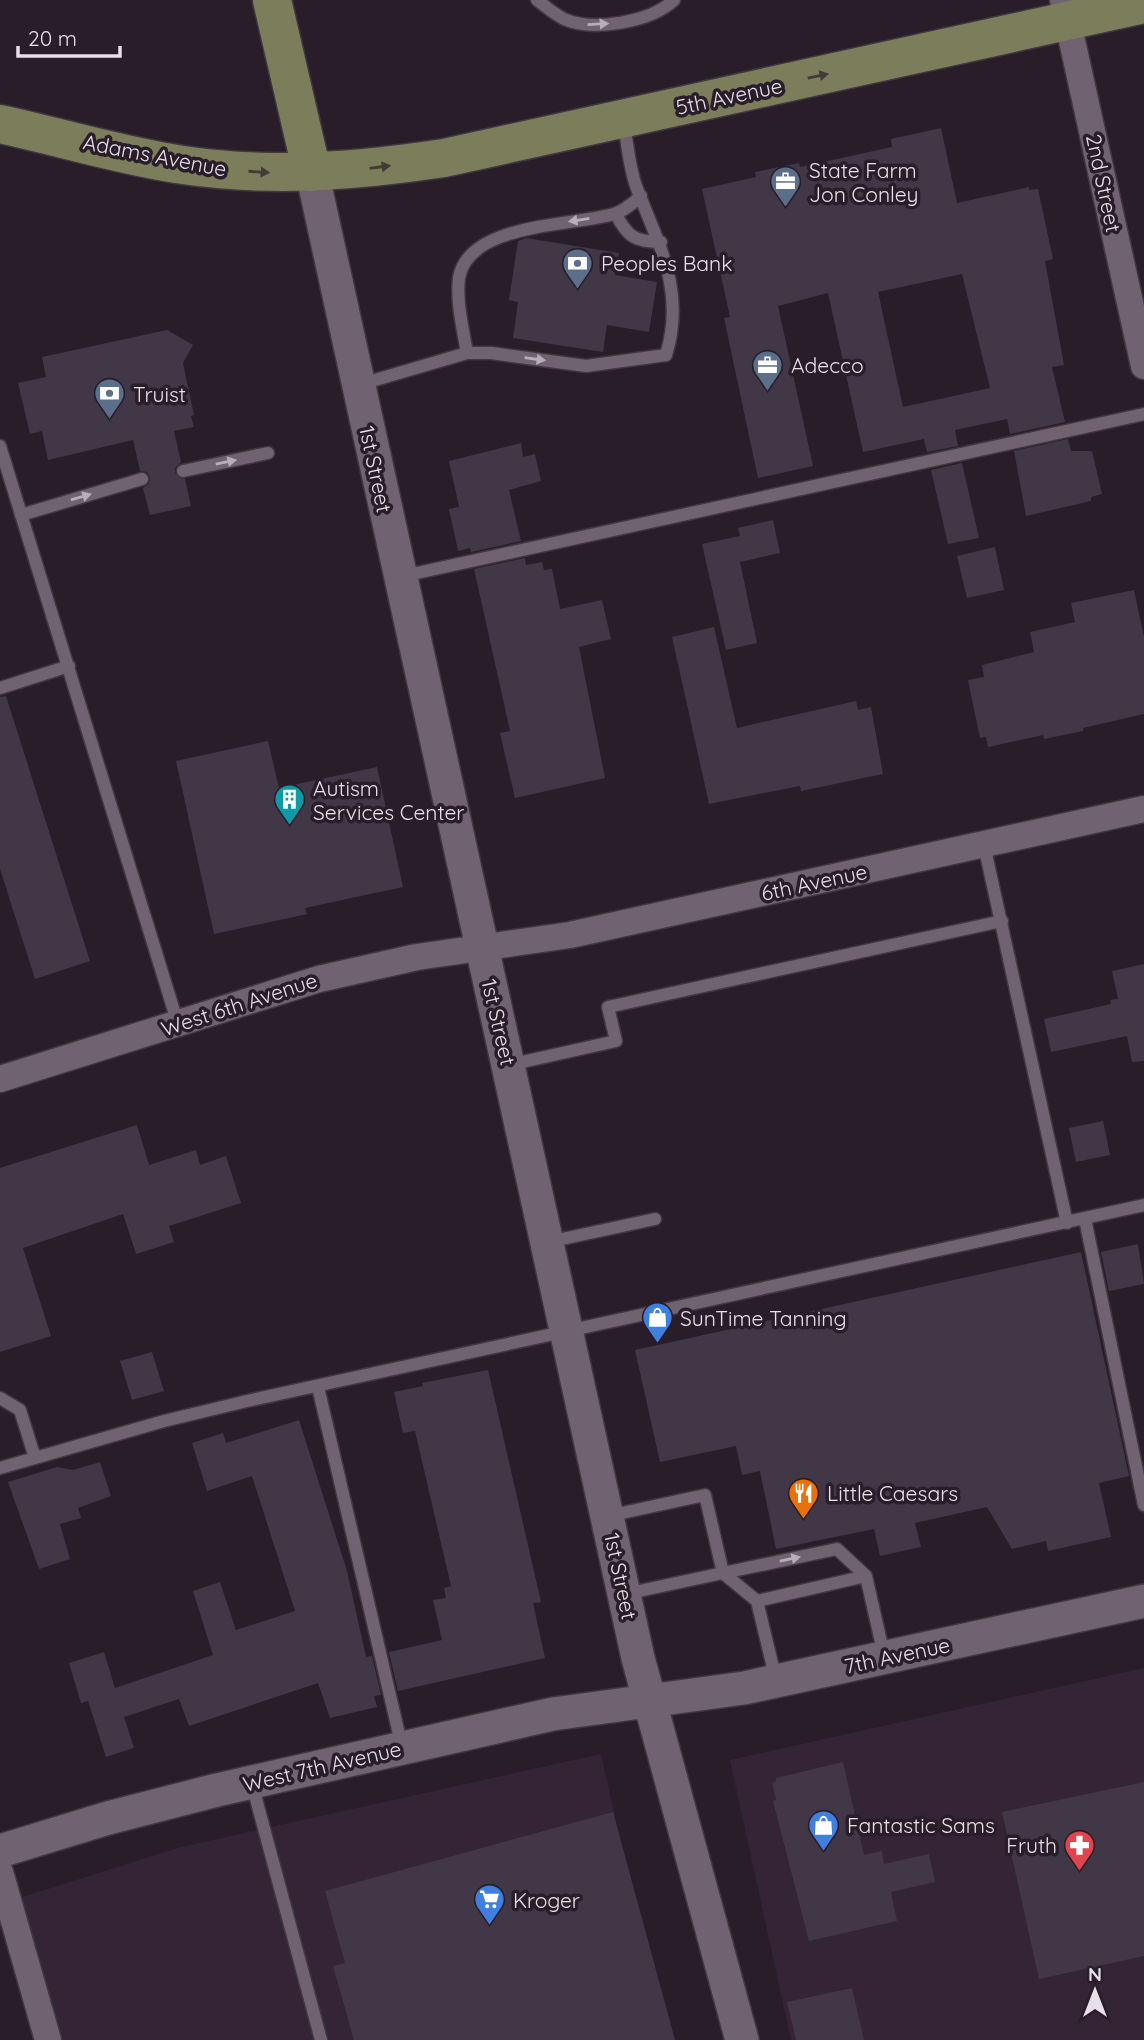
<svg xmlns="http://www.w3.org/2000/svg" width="1144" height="2040" viewBox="0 0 1144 2040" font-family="Quicksand,sans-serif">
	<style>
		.built { fill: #352436 }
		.building { fill: #413747; fill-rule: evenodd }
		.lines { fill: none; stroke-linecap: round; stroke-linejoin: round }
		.service-casing { stroke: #413741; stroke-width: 15 }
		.minor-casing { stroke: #413741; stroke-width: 29 }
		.tertiary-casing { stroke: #413741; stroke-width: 36 }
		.primary-casing { stroke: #413741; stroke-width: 41 }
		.service { stroke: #716271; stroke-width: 12 }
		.minor { stroke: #716271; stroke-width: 26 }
		.tertiary { stroke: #716271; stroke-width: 33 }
		.primary { stroke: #7c7e5b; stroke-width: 38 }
		.oneway { fill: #b8adb8 }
		.oneway2 { fill: #433a39 }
		.labels { text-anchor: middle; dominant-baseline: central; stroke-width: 7; stroke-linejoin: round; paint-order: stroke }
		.street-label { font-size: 21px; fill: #e8dfe8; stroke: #2a1d2a }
		.poi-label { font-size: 21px; fill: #e8dfe8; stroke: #2a1d2a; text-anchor: start }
	</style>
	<rect width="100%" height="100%" fill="#2a1d2a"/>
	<path class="built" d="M1144,1668V2040H791L730,1760Z
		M601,1754L665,2040H41L0,1904L181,1847Z"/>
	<path class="building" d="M941,128L957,203L1029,187V190L1038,189L1053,259L1045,261L1064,365L1052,367L1065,422L1010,434L1007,419L955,430L958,446L927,452L924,439L863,452L828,293L778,306L813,466L758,478L724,318L730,317L702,189L756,177L755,172L799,163L800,167L892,147L891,139ZM962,274L990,388L903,407L878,292Z
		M526,238L619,253L615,275L657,282L649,332L607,325L603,352L513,338L518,302L509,300L518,241Z
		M167,330L193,345L183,363L194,415L191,416L194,427L174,431L181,462L175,468V473L185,479L191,506L150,515L143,488L149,484L150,477L147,472L140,471L133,440L48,460L42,431L30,434L18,383L46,377L42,357Z
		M1068,439L1071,451H1092L1102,494L1091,497V501L1026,516L1014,451Z
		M521,443L523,457L535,454L541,481L509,490L521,541L471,552L470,548L458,551L449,509L459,507L449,461Z
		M962,463L979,538L948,544L931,470Z
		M773,520L780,553L740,562L757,643L726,650L702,544L740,536L738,528Z
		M995,547L1004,590L967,598L957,556Z
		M525,558L526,565L542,562L544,570L552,569L560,609L602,600L611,639L579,647L605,778L515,798L500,733L510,731L474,569Z
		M1134,590L1144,637V714L1083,728V731L1044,739L1043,735L988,747L986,737L980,738L968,680L984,677L982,665L1034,652L1030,632L1075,622L1071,603Z
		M714,627L737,728L856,701L858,710L871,707L883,774L801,791L800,786L709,804L672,637Z
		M6,696L90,961L35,979L0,869V697Z
		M268,741L279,788L377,767L403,887L305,908L307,914L214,934L176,761Z
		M1144,964V1061L1132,1062L1127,1036L1051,1052L1044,1019L1111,1004L1110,1000L1118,999L1112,971Z
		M1103,1121L1110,1155L1076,1162L1069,1128Z
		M137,1125L149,1165L196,1150L200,1165L226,1156L241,1203L169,1226L174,1242L136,1254L123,1214L23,1248L51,1336L0,1352V1168Z
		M1138,1244L1144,1284L1109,1291L1101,1252Z
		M1081,1252L1129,1476L1099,1483L1111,1537L1048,1551L1046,1541L1012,1549L987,1507L915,1523L921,1547L880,1556L874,1529L776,1549L760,1471L742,1475L736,1446L660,1462L635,1350Z
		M152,1352L164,1391L132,1400L120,1361Z
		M488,1370L541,1602L533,1603L545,1658L398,1691L389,1652L442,1640L433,1600L446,1598L444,1588L451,1586L415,1431L403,1433L394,1392L423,1386L422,1383Z
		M299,1420L347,1571L366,1657L372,1656L381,1695L374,1696L377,1707L330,1718L318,1683L189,1726L179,1699L124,1717L134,1748L106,1757L88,1701L81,1703L69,1663L104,1652L115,1688L213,1655L193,1591L220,1582L236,1630L295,1611L252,1476L207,1491L192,1443L223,1433L226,1443Z
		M100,1462L111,1496L78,1508L81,1518L60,1524L70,1559L39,1569L8,1482L57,1467L73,1470Z
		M843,1762L864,1855L882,1851L884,1864L929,1854L935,1882L891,1892L897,1921L809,1941L773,1801L776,1800L772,1783L776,1781V1778Z
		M1144,1782V1956L1039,1979L1002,1812Z
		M613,1812L675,2040H354L333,1966L345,1963L325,1891Z
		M852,1988L864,2040H796L787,2002Z"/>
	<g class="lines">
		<defs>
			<path id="service" d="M537,0C545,6 554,14 564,19C593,32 651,22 674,0
				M616,214C627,237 636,242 661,242
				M467,353C463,329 456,302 459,278C468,223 572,226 614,214C624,211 633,203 641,196
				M358,385L467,353H491L586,366L666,355C686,290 658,244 636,186C629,166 627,143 624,122
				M0,446L178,1024
				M183,471L268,453
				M21,515L142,479
				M403,576L1144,414
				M0,688L69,666
				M984,845L1067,1223
				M509,1065L616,1041L608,1007L1002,921
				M1085,1219L1144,1505
				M548,1242L655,1219
				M318,1387L402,1747
				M0,1398L20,1410L35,1458
				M0,1468L164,1421L247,1401L1144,1205
				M608,1516L705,1495L723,1573L837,1549L866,1576
				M625,1594L723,1573L757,1601L776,1680
				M757,1601L866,1576L884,1655
				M252,1784L321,2040"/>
			<path id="minor" d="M1063,0L1144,366
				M0,1079L319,979L417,957L570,935L1144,809
				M0,1872L48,2040"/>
			<path id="tertiary" d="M312,172L638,1658L742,2040
				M0,1851L108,1818L217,1790L553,1714L744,1688L1144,1601"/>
			<path id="primary" d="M272,0L312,172
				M0,124C61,137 121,156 183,165C271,178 357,171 444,158L1144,4"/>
		</defs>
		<use href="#service" class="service-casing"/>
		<use href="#minor" class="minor-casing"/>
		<use href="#tertiary" class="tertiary-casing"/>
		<use href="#primary" class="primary-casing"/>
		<use href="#service" class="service"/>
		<use href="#minor" class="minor"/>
		<use href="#tertiary" class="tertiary"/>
		<use href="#primary" class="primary"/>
	</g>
	<defs><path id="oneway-solid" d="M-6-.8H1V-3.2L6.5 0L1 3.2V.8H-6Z" transform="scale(1.75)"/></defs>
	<g class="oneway">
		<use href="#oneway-solid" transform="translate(598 24) rotate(-3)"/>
		<use href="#oneway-solid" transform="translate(579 220) rotate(171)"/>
		<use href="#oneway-solid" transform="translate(535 359) rotate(8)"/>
		<use href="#oneway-solid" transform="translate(226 462) rotate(-12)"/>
		<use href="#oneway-solid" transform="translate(81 497) rotate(-16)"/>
		<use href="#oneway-solid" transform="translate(790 1559) rotate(-12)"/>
	</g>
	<g class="oneway2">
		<use href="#oneway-solid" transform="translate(818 76) rotate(-12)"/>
		<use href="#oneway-solid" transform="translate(380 167) rotate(-8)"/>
		<use href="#oneway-solid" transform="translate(259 172) rotate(4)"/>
	</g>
	<defs>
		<symbol id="office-pin" viewBox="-11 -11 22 30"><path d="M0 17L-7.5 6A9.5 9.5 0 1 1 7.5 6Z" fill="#5c6f8a" stroke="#2a1d2a"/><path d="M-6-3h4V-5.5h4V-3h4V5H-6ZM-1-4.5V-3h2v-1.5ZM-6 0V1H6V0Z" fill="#fff"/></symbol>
		<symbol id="bank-pin" viewBox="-11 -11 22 30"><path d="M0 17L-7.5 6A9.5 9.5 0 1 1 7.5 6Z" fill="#5c6f8a" stroke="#2a1d2a"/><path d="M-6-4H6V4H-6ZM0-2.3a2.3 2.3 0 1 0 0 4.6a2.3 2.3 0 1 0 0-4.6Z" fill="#fff"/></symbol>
		<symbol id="building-pin" viewBox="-11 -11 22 30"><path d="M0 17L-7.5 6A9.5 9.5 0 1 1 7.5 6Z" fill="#0f9aa8" stroke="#2a1d2a"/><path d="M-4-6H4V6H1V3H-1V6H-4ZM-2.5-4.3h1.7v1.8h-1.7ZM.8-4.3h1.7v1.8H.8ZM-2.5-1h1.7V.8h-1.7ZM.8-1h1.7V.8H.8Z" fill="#fff"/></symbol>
		<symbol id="shop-pin" viewBox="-11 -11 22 30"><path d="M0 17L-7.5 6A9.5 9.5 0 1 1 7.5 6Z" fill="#3f7fe0" stroke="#2a1d2a"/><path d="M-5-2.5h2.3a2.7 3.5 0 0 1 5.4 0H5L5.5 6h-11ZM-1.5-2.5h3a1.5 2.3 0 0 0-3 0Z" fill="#fff"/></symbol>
		<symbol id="restaurant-pin" viewBox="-11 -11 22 30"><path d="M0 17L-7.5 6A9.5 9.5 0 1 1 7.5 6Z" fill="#e8710a" stroke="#2a1d2a"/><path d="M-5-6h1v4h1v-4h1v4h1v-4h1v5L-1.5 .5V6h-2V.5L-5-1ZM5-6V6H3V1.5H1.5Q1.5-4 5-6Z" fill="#fff"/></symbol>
		<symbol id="pharmacy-pin" viewBox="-11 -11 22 30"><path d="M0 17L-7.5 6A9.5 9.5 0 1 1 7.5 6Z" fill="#e0444e" stroke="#2a1d2a"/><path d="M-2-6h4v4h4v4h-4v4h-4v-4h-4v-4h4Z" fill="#fff"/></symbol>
		<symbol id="supermarket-pin" viewBox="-11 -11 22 30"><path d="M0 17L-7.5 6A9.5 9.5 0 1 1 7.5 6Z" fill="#3f7fe0" stroke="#2a1d2a"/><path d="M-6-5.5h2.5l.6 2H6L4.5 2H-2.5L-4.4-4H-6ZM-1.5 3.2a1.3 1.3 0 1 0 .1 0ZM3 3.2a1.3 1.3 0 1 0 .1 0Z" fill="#fff"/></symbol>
	</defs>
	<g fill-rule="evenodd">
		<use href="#office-pin" x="768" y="164" width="35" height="47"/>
		<use href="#bank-pin" x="560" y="246" width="35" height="47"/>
		<use href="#office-pin" x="750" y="348" width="35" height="47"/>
		<use href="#bank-pin" x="92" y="376" width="35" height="47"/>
		<use href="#building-pin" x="272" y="782" width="35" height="47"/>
		<use href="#shop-pin" x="640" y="1300" width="35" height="47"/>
		<use href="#restaurant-pin" x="786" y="1476" width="35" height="47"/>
		<use href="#shop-pin" x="806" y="1808" width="35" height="47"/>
		<use href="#pharmacy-pin" x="1062" y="1828" width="35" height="47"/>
		<use href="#supermarket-pin" x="472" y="1882" width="35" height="47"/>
	</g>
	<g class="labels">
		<g class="street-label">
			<text transform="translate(729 96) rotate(-12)">5th Avenue</text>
			<text transform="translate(155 155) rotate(11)">Adams Avenue</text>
			<text transform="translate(1104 183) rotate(78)">2nd Street</text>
			<text transform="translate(376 469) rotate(78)">1st Street</text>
			<text transform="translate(814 882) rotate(-12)">6th Avenue</text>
			<text transform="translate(239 1004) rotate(-18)">West 6th Avenue</text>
			<text transform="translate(499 1022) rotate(77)">1st Street</text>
			<text transform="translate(621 1576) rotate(78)">1st Street</text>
			<text transform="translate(897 1655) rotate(-12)">7th Avenue</text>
			<text transform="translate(322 1766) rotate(-13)">West 7th Avenue</text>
		</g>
		<g class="poi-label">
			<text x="809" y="170">State Farm<tspan x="809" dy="24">Jon Conley</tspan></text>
			<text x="601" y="263">Peoples Bank</text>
			<text x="791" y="365">Adecco</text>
			<text x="133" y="394">Truist</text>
			<text x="313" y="788">Autism<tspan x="313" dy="24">Services Center</tspan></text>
			<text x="680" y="1318">SunTime Tanning</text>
			<text x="827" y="1493">Little Caesars</text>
			<text x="847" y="1825">Fantastic Sams</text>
			<text x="1057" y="1845" text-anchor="end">Fruth</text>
			<text x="513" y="1900">Kroger</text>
		</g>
	</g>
	<g transform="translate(1095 1991)" stroke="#2a1d2a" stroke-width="5" paint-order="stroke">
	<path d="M0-5L12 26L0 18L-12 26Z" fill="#e8dfe8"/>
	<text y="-10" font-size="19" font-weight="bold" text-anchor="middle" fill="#e8dfe8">N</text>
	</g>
	<path d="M18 46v10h102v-10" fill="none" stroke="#e8dfe8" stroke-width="3.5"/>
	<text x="28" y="46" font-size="21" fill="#e8dfe8" stroke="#2a1d2a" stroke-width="5" paint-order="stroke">20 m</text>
</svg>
